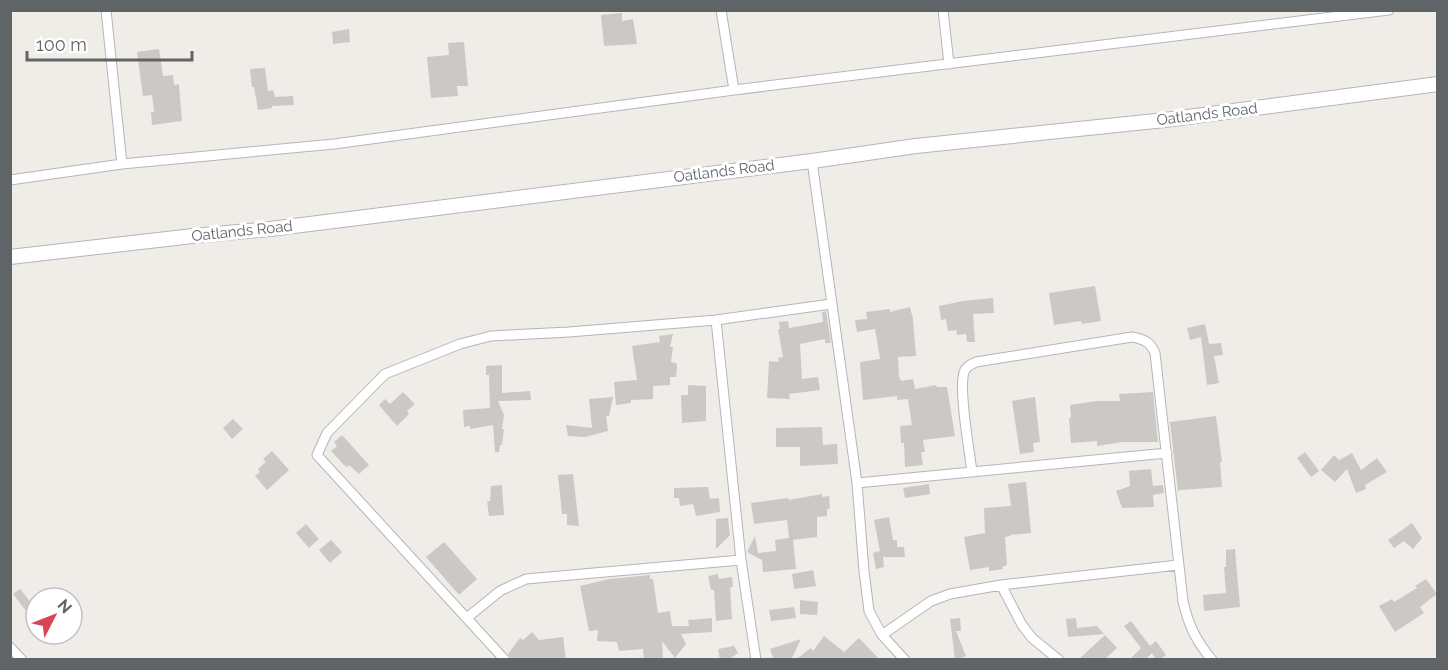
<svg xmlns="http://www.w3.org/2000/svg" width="1448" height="670" viewBox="0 0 1448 670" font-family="Raleway,sans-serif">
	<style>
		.building { fill: #ccc8c5 }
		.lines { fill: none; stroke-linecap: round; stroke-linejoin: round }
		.street-casing { stroke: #b3b6b9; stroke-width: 11 }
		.secondary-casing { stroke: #b2b6b9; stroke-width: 16 }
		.street { stroke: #fff; stroke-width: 9 }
		.secondary { stroke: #fff; stroke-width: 14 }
		.labels { text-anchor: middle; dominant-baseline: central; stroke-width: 6; stroke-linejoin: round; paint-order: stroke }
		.street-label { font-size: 15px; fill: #606467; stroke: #fff }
	</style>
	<rect width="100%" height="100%" fill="#f0ede8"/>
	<path class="building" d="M622,13V21L633,19L637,44L604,46L601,15Z
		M349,29L350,42L333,44L332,32Z
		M464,42L468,86H457L458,96L431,98L427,57L449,55L448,43Z
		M159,49L163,76L173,75L174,85L179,84L182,121L152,125L151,112H154L152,95L143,96L137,52Z
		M265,68L268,91L273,90L275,97L293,96L294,105L272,106V108L258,110L254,87H252L250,69Z
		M1095,286L1101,321L1082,324L1081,321L1054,325L1049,293Z
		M993,298L994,313L973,314L975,342H967L966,334L957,335L956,330L948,331L946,319L941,320L939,306L963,301Z
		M910,307L913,319L916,356L898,357L899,376L901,381L913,379L915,389L936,385L937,387H947L955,436L923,440L925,452H921L923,465L905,467L904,443H901L900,426L912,425L908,399L897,400V396L863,400L860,362L880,359L875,329L857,332L855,320L867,319L866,312L890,309V312Z
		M826,311L831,343H825V339L800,344L802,379L818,377L820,390L789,394L790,399L767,398L769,361L779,362L778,358L783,357L778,329H780L779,322L788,321L789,328L823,322L822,312Z
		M1205,324L1209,344L1221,343L1223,355L1214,356L1219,383L1207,385L1201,337L1190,340L1187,328Z
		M673,334L670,347H673L671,362L676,363L677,366L676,377H670V385L653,386V399L631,400V403L616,405L614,382L637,380L632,346L660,342L659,336Z
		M502,365V393L530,391L531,400L498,401L504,415L502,429H504L502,445H500L499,452H495L493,425L470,429V426L464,427L463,410L490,408L489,375H486V366Z
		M688,385L706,386V421L682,423L681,395H688Z
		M403,392L415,404L407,411L409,414L397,426L379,405L385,399L390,404Z
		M1153,392L1158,442H1122L1097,446V441L1071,443L1069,418H1071L1070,405L1097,401H1120L1119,394Z
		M613,397L609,416H606L608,431L585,437L568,436L566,425L592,428L589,399Z
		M1035,397L1040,442L1033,443L1034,452L1020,454L1012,401Z
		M1216,416L1222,462H1220L1222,487L1180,490L1178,492L1170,422Z
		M233,419L243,429L232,439L223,428Z
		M822,427L823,445L837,444L838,464L800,466V447H776V428Z
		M342,435L369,465L359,474L349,465L347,467L344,465L331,451L337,446L334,442Z
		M272,451L289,470L267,490L255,476L260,472L258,469L266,462L263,459Z
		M1305,452L1319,471L1311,477L1297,458Z
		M1352,453L1361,470L1377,458L1387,472L1365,485L1366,489L1356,493L1347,469L1335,482L1321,470L1334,455L1339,460Z
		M1151,469L1153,486L1163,485L1164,493L1153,495L1154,507L1122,508L1116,491L1130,486L1129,471Z
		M573,474L579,526L567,525V514H562L558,475Z
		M1026,482L1031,533L1010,535V536L1005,537L1007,565L1002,567L1003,569L989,571V567L970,570L964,537L985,533L984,508L1011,506L1008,484Z
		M929,484L930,494L905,498L903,488Z
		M502,485L504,515L489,516L487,501H490L491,486Z
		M708,487L710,499L719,498L720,512L696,516L693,504L680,506L679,498H674V488Z
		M822,494V497L829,496L830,509H827V516L817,517V537L793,540L796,569L763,572L762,560L747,552L755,536L758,553L776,551L775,540L789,538L787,520L754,524L751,503L788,498L789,500Z
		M889,517L893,540H897V547H904L905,557H883L884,567L876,569L873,553L880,551L874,520Z
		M728,518L730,535L716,549V519Z
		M1412,523L1422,538L1413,549L1404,541L1394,548L1388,540Z
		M306,524L319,539L309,548L296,533Z
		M331,540L342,552L330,563L319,550Z
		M444,542L477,579L459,595L426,557Z
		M1235,549L1240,607L1204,611L1203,595L1226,593L1224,567H1226V550Z
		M813,570L816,586L794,589L792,574Z
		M718,574L719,579L732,577L733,587H730L732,619L716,621L714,590H711L708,576Z
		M650,575V579H653L658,613L670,611L672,626H689L688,620L712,618V632L681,634L686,644L675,658L662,641L663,660H644L643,649L619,651L617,642L597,641L598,630L589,631L580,586L609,579Z
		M1426,579L1437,594L1420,607L1424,613L1395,632L1379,606L1392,599L1394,602L1417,588L1415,586Z
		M20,589L36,609V624L13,594Z
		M800,600L818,602L817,615L800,614Z
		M794,607L796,618L771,621L769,610Z
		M960,618L961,631H956L966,656L955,660L950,619Z
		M1076,618L1077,628L1097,626L1104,634L1068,637L1066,619Z
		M1131,621L1150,646L1156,641L1166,655L1159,660H1156L1152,653L1145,660H1129L1141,648L1124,626Z
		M532,632L539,640L563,637L566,660L511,658L508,654L520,638L523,640Z
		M1105,635L1117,648L1104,660H1078Z
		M824,636L844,652L859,638L880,660H795L811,648L813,651Z
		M801,639L791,660H774L770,649Z
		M734,646L738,653L728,660H720L718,649Z"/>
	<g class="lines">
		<defs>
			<path id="street" d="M106,10L122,164
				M721,10L734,90
				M943,10L949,64
				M812,161L857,483L864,571L869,611L882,635L905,660
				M10,180L122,164L334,144L734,90L1389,10
				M972,472C970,453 957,384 965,370C968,365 972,364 976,362L1132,337C1144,339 1150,342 1155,353L1183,601C1188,624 1196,641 1212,660
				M857,483L1167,453
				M1001,585L1022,625L1032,638L1059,660
				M468,617L500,591L526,579L741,560
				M882,635L931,601L950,594L1001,585L1178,565
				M10,647L22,660
				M505,660L317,455L327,433L385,374L460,344L491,336L569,332L716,320
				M756,660L741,560L716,320L831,304"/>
			<path id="secondary" d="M10,257L193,236L270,229L812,161L916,146L1165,120L1438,84"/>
		</defs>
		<use href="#street" class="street-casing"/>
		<use href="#secondary" class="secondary-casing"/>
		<use href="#street" class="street"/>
		<use href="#secondary" class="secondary"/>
	</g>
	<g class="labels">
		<g class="street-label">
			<text transform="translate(1207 114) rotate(-7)">Oatlands Road</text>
			<text transform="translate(724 171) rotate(-7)">Oatlands Road</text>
			<text transform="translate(242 231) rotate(-6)">Oatlands Road</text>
		</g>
	</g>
	<rect width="1448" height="670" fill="none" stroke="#606467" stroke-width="24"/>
	<g transform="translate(54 616) rotate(48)"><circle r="28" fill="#ffffff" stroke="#bfc1c2" stroke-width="1.5"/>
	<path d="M0-4.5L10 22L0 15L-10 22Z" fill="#da4456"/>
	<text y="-9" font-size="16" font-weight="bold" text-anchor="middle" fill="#606467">N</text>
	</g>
	<path d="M27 51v9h165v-9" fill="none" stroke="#606467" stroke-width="3"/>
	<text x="36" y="51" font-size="18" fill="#606467" stroke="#ffffff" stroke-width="4.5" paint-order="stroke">100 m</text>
</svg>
